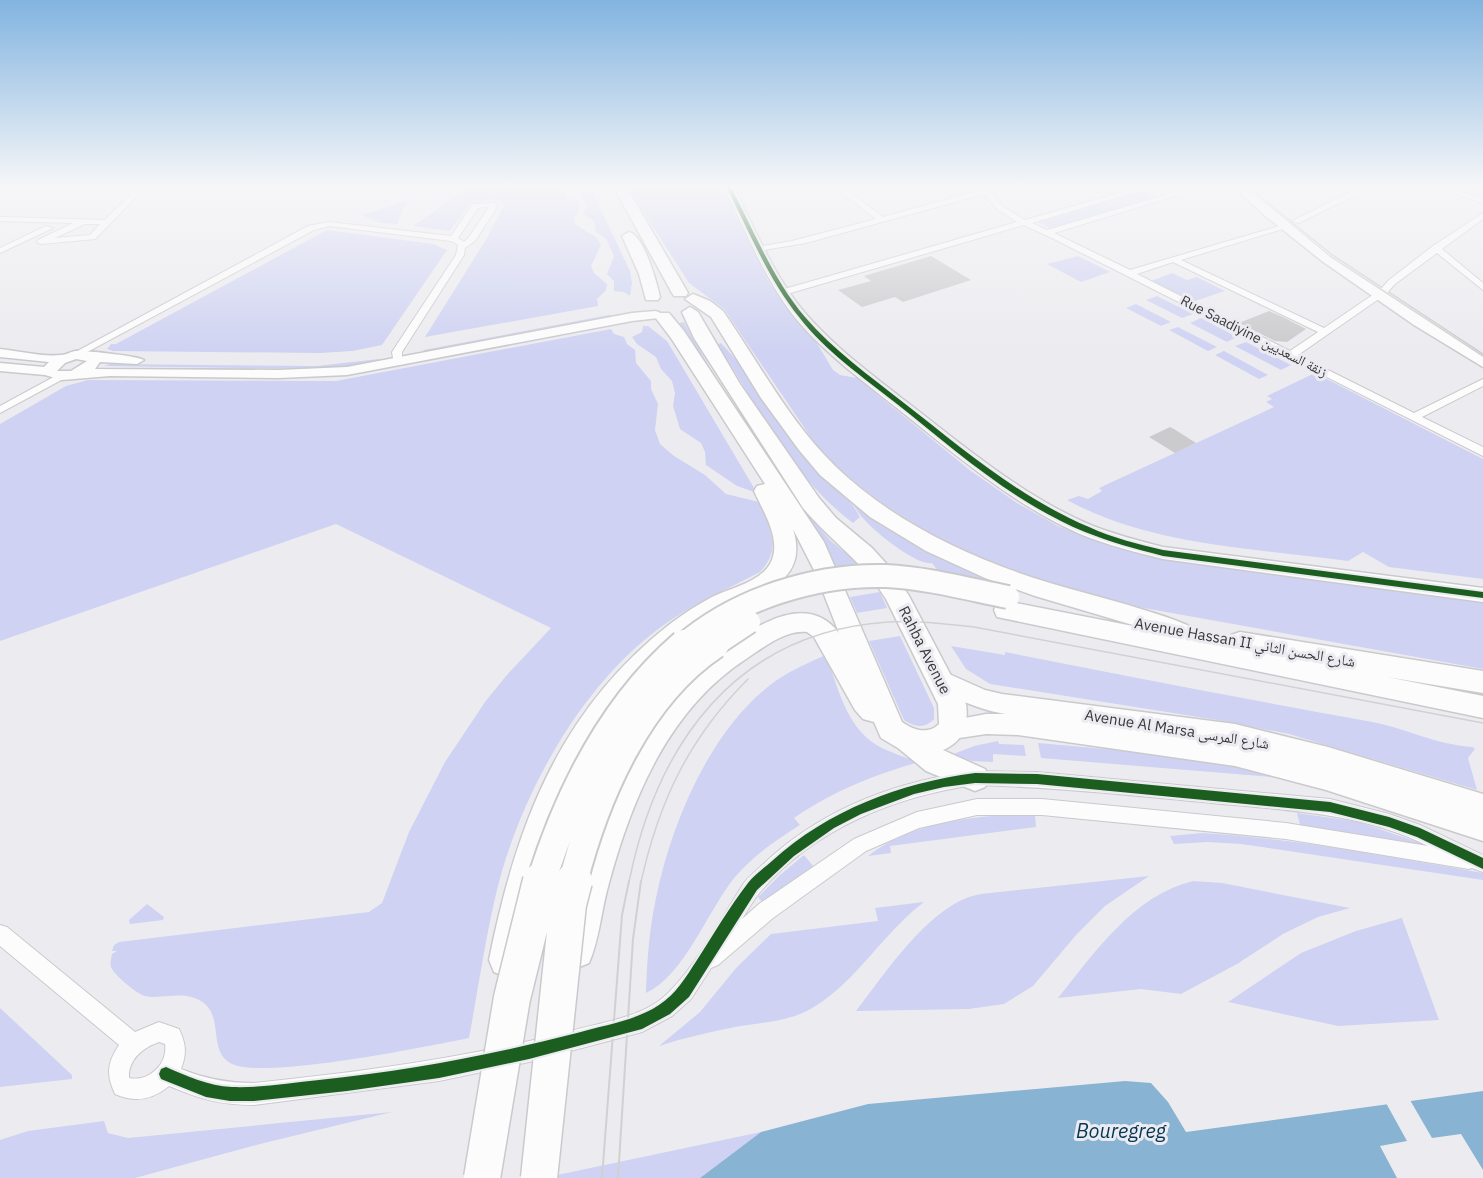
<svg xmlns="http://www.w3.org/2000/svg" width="1483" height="1178" viewBox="0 0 1483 1178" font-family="'IBM Plex Sans','Noto Naskh Arabic',sans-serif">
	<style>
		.green { fill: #cfd2f2 }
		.water { fill: #89b3d3 }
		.pier { fill: #ececf0 }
		.building { fill: #cbcacc }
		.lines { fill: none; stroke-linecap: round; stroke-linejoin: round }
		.street-casing { stroke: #cacacd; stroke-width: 2 }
		.secondary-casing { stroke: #cacacd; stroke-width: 3 }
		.primary-casing { stroke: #cacacd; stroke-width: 3 }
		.highway-casing { stroke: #cacacd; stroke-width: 3 }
		.street { fill: #fcfcfd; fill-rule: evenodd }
		.secondary { fill: #fcfcfd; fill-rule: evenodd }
		.primary { fill: #fcfcfd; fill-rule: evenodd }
		.highway { fill: #fcfcfd; fill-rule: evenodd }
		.tram-far1 { stroke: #d1d1d2; stroke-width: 1.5 }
		.tram { stroke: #d1d1d2; stroke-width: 2 }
		.highway-bridge-far2-casing { stroke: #cacacd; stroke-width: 26; stroke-linecap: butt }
		.highway-bridge-far1-casing { stroke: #cacacd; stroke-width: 32; stroke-linecap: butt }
		.highway-bridge-casing { stroke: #cacacd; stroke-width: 39; stroke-linecap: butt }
		.highway-bridge-far2 { stroke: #fcfcfd; stroke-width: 22 }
		.highway-bridge-far1 { stroke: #fcfcfd; stroke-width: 28 }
		.highway-bridge { stroke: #fcfcfd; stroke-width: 36 }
		.cycleway-casing { stroke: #ebebf1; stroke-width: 4 }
		.cycleway { fill: #1b5e20; fill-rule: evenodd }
		.labels { text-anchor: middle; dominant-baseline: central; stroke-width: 6; stroke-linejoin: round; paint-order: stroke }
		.far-street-label { font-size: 14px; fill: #39393b; stroke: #ebebf1 }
		.street-label { font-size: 15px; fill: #39393b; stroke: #ebebf1 }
		.near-water-label { font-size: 20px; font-style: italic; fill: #053754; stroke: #ebebf1 }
	</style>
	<rect width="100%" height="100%" fill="#ececf0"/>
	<path class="green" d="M471,186H560L567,194L566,199L578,200L579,210L574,219L575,224L596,237L601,245L591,266L594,273L607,284L606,290L597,299L598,306L425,337L487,238L504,205C496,196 481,200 470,204L450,231L413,226Z
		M627,186L721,187L770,284L792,314L815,340L833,370L840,375L857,378L971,471L1017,503L1058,526L1083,536L1134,551L1483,602V669L1116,603C1005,573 895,531 816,445L724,309L689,283Z
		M592,191L630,271L632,283L630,296L624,292L614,291V281L607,274L614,256L606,239L596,232L594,221L583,214L588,204L582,198L583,194Z
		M1141,191L1157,198L1053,230L1038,222Z
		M406,201L397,224L380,223L362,215Z
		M327,230L433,244L447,250L382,345L352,351L320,353L113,351L107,349L111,344H116Z
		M1078,256L1110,272L1081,282L1047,264Z
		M1172,273L1187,280L1197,277L1225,291L1192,302L1151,281Z
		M1157,296L1193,314L1182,318L1146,300Z
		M1136,304L1171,322L1161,326L1126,308Z
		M609,315L613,316L422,352L424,350Z
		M1201,318L1237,337L1227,342L1190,323Z
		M684,322L715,377L804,509L679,323Z
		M643,326H648L667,341L757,493L737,486L706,465L705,452L701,443L680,429L673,406L675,393L672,381L661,369L656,357L637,344L632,337L642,332Z
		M1178,327L1217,347L1208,351L1169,330Z
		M611,329L614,334L624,337L627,344L635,350L636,363L651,381V389L658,404L655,430L660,444L674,456L705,475L726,494L759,502C769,529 783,548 760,572C726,590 692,604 661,627C580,686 519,797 496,894C485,941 478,990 469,1038C429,1046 259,1081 230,1063C205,1048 229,1007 191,997C176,993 160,999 145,996C138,995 113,974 111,967C110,963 111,959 112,954L117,951H112L114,945L119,942L369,912L382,903L409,832L445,762L485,702L506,676L551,628L336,524L0,641V424L66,386L88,380L336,381Z
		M1246,342L1291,365L1281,370L1235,346Z
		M721,343L741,365L829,483L852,504L860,517L853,523C793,478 757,407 718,344Z
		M1224,351L1268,375L1259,379L1215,355Z
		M379,359L382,360L353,366L315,369L104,366L110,364L317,366Z
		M1315,373L1483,459V579L1389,567L1363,552L1348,561C1253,548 1152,546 1067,500L1079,496L1088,499L1102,491L1099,488L1274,407L1266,402L1272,399L1267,396Z
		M853,499L981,575L1009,589L941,575L932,563C916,566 871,529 861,516C857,511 855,506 850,501Z
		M810,517L831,541L865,569L837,571L824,542L808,518Z
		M880,592L887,608L857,613L850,597Z
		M900,636L934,708V719C925,729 914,727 904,720L869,641Z
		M951,646L1005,655V652C1125,676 1246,699 1367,721C1404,727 1435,745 1473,747L1475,749L1468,758L1477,790L1289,734L1217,720L990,684L966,669Z
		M826,655C839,690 847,732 884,749C895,754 907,758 919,762C874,775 833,791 794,818L800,825C776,840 753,856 735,877C708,910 684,976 646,993C647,962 649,930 656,898C671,823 712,725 777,680C792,670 809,662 826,655Z
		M998,741L999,744L1024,745L1026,756L993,754V762L972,761L951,755L974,746Z
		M1038,743L1196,757L1295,779L1041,758Z
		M1297,813L1359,822L1426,845L1300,825Z
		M1011,815L1035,816L1036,827L890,846L891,853L868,856C907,825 962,817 1011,815Z
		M1203,833C1298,839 1390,857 1483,873V880L1241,844L1207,842L1174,844L1170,836Z
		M804,855L813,866L762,902L758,897L780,875Z
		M1149,876L1105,906L1077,934L1033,986L1004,1004L969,1009L856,1011C885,974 931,902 981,894Z
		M1193,881L1222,883L1350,908L1318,917L1283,934L1237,964L1181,994L1141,989L1058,998C1094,953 1134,895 1193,881Z
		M924,902C883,933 858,980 814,1007C790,1022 763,1022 735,1027C709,1032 684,1038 659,1046L700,1012L737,967L771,934L878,921L875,908Z
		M147,904L164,917L163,920L130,924L129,920Z
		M1402,918L1439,1020L1338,1026L1228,1002L1301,953L1356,931Z
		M0,1008L72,1075V1079L0,1087Z
		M392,1112L260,1144L135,1178H0V1140L28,1131L104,1121L108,1133L128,1138Z
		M761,1132L700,1178H543Z"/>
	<path class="water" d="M1125,1081L1151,1083L1168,1102L1186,1132L1483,1091V1178H700L761,1132L868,1104Z"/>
	<path class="pier" d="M1410,1100L1432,1138L1461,1134L1483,1170V1178H1397L1380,1146L1407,1141L1386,1103Z"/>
	<path class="building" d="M931,256L971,280L903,302L895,297L862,307L838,290L871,281L864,276Z
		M1269,311L1283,317L1306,329L1287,342L1275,341L1239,323Z
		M1170,427L1174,429L1196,443L1175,453L1149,437Z"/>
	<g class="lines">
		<defs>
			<path id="street" d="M139,186H147L95,239L41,244L37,242L38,240L73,223L0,221V217L105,220ZM85,224H100L90,235L55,238Z
				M833,186H842L883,217L981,190L978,186L987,188L1005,186L990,192L1002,206L1025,220L1144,186H1156L1032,223L1047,230L1196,186H1208L1054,233L1130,270L1286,224V228L1181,260L1324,328L1380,290L1389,280L1433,246L1483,213V219L1442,249L1483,283V290L1437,253L1395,284L1386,294L1298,355L1414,413L1483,379V386L1422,417L1483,447V456L1056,240L1024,225L787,294H781V290L1017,222L997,209L984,194L806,243L757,251V247L792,241L876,219ZM1173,262L1318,332L1290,351L1137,274Z
				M1363,186H1373L1299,223L1292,221Z
				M1429,186H1441L1483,199V203Z
				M495,203L497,207L475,241L465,248L464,255L402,352V364H394L392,352L456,255L458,245L451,241L329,226L314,230L78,357L70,355L308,226L329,222L451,236L473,204ZM489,207L469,237L464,242L458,238L478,208Z
				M46,226L53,228L0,253V248Z
				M61,373L66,376L65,378L0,413V406Z
				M975,771L1037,772L1330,799L1389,814L1420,825L1483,855V872L1472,868L1469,869L1286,839L1042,815H977L919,828L866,851L773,918L718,965L711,968L691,999L672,1016L642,1032L529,1062L439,1081L254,1105C219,1105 201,1099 169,1086C152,1100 135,1103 115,1094C106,1075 107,1063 119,1045L0,946V925L7,927L135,1032L159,1022L179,1029C186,1044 187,1053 181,1069C206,1079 227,1083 254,1083C361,1072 466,1058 571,1031C599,1023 631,1019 656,1003C687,983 723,915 744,883C751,874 762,866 770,858C827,807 900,780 975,771ZM975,785C1051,787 1126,795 1202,802C1278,810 1359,811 1428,846L1286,823L1042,799H977L917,812L854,839L759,904L742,919C748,910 753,900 760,892C814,829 895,796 975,785ZM159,1042L165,1044C168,1064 149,1082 129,1078C128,1060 142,1048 159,1042Z"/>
			<path id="secondary" d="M595,186H608L609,188L604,191Z
				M723,186H733C753,225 770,267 796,302C826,341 866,370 904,400C964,446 1023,497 1093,526C1116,535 1139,541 1163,547L1483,588V602L1163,559C1135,552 1107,545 1080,534C1012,504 955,454 897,408C863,381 827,355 798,321C765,281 747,232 723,186Z
				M655,311L659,312L661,315L659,318L632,321L347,375L279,378L110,376L62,380L45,375L0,371V363L44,367L49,362L0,357V349C19,351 42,357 61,355C66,355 70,352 75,351C83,350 140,356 144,360L137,364L100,362L95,369L279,370L347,367L632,313ZM76,359L87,361L71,371H57L65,363Z"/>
			<path id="primary" d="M1233,186H1246L1331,255L1483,355V367L1414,325L1322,261L1263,214Z
				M940,670L985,690L1002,694L1235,724L1328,747L1483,794V841L1326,790L1235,766L1018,735L986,734L953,739L944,736L941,729L944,722L986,714H1006C988,712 937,695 928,679L932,672Z"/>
			<path id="highway" d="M613,186H626L688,293L686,296H674L672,293Z
				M629,232C644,235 657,283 660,297L658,300H646L639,274L622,236Z
				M693,294L710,301L723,311C759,363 789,421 835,466C893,522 973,560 1050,583C1091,595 1132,605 1172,619L1192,627L1196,634L1193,638L1229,645L1227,642L1231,635L1240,632L1483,671V693L1387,677L1483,696V718L997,617L994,610L997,603L1006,601L1143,628L1035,596L985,578L926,551L870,517L820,475L799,450L761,398L711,317L685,299Z
				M690,307L698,312L740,384L819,498L836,518L872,548L893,571L909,596L966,704C969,725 963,742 943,750L985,769L990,778L985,787L975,791L926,771L898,748L881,738L874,722L863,719L855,710L814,637L807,632C785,630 764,647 746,659C669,709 632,798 609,883C601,910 600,938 589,963L577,968L565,963L560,951C566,929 570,906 576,884C608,777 660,672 765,623C792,610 819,607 839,633L816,574L793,529C811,586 752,595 716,618C694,632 671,649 652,668C573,747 542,853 523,960L518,972L506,977L494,972L489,960C516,825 559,711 670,624C683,614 697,605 712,597C730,588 759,583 770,564C783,541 763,511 754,491L757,486L765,484L671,338L655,317L657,313H669L684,331L824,542L902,722C913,730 928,735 939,724L938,704L886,599C864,563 830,540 803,508L694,338L682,312Z"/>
		</defs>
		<use href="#street" class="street-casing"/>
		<use href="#secondary" class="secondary-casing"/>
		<use href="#primary" class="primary-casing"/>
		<use href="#highway" class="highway-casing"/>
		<use href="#street" class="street"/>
		<use href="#secondary" class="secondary"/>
		<use href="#primary" class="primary"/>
		<use href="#highway" class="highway"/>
		<path class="tram-far1" d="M1246,186L1330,256L1483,356
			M629,882C657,743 736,632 888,622C917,620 945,624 974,627L1483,723
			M641,882C659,801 689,738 748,679"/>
		<path class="tram" d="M602,1178L622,915L629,881
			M618,1178L633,939L641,881"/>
		<defs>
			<path id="highway-bridge-far2" d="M682,646C736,599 815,574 886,576C927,578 968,589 1008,597
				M713,646L749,622"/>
			<path id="highway-bridge-far1" d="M541,882C569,793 612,706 684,644
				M573,882C595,796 638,695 715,644"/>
			<path id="highway-bridge" d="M482,1178L512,998L541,881
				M539,1178L568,904L574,881"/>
		</defs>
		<use href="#highway-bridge-far2" class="highway-bridge-far2-casing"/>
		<use href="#highway-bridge-far1" class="highway-bridge-far1-casing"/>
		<use href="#highway-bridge" class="highway-bridge-casing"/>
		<use href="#highway-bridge-far2" class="highway-bridge-far2"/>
		<use href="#highway-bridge-far1" class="highway-bridge-far1"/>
		<use href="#highway-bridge" class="highway-bridge"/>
		<defs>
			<path id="cycleway" d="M726,186H730C754,230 772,278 805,317C833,350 870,376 904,403C963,449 1020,498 1089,527C1113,538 1138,544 1163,550L1483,592V598L1163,556C1136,549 1110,542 1085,532C1014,503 956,451 897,404C863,377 826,352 799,317C767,277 749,231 726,186Z
				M975,773L1037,774L1330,802L1389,817L1420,828L1483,858V869L1417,837L1389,827L1330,812L1037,784L975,783L944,787L914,794L861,814L834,828L794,856L757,890L689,997L670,1014L642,1029L529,1059L439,1078L347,1091L254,1101H230L206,1097L161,1079L159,1074L161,1069L166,1067C187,1076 208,1086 232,1087C261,1088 290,1083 319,1080C406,1071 492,1055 577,1033C604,1025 635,1021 659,1005C676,994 686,977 697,960C713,935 730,906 748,883C754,875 764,868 772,861C828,810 900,783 975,773Z"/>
		</defs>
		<use href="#cycleway" class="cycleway-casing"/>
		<use href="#cycleway" class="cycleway"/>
	</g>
	<linearGradient id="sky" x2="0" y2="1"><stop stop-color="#82b4e0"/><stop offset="0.53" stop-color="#f6f6f8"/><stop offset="1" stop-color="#f6f6f8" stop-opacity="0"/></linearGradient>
	<rect width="1483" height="351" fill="url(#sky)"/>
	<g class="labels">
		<g class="far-street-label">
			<text transform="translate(1254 336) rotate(27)">Rue Saadiyine زنقة السعديين</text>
		</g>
		<g class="street-label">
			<text transform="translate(1245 642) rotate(10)">Avenue Hassan II شارع الحسن الثاني</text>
			<text transform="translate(925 650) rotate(63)">Rahba Avenue</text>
			<text transform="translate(1177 729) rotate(9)">Avenue Al Marsa شارع المرسى</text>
		</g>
		<g class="near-water-label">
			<text x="1121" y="1130">Bouregreg</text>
		</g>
	</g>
</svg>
